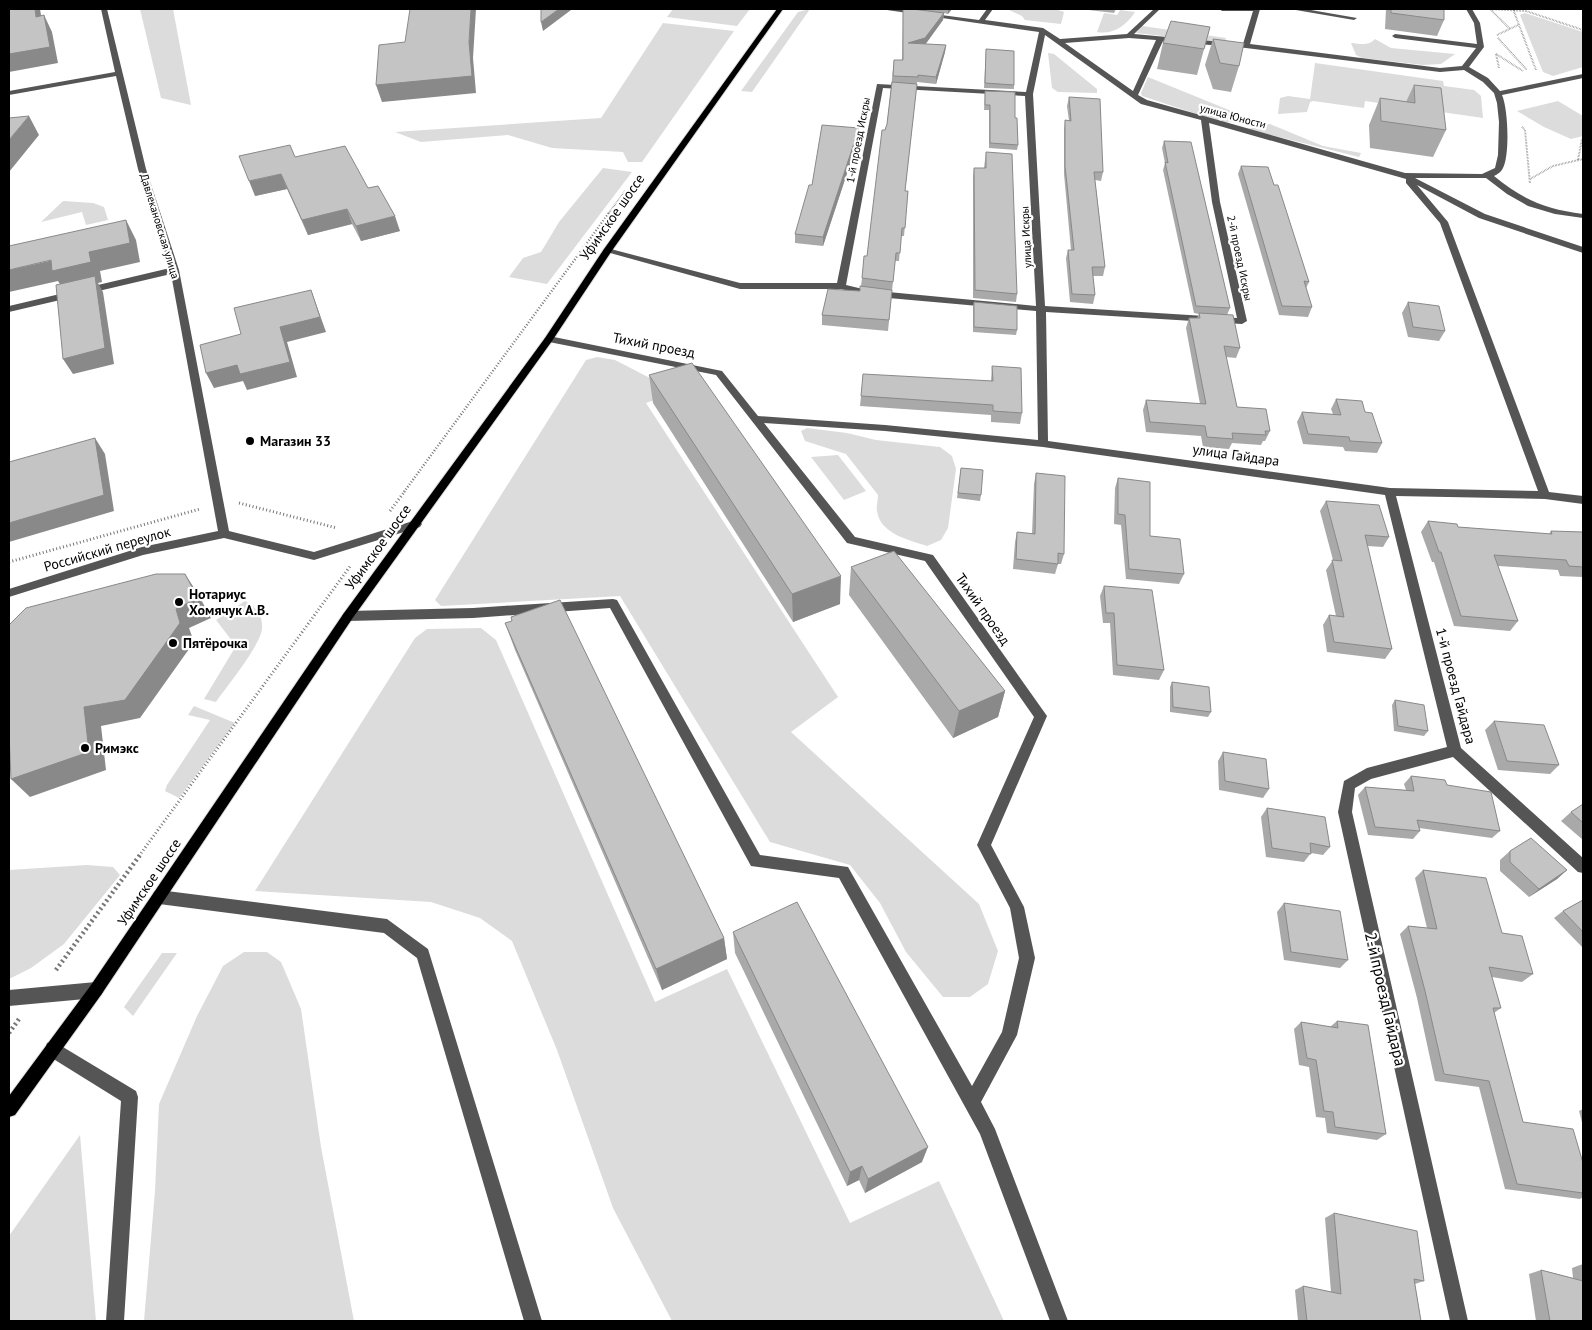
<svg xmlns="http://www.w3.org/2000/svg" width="1592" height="1330" viewBox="0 0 1592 1330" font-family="'PT Sans',sans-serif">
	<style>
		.green { fill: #dcdcdc }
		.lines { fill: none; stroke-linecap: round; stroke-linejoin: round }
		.major-casing { stroke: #dbdbdb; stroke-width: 2 }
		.path-far3 { stroke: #777; stroke-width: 2; stroke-dasharray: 0.5 1; stroke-linecap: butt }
		.path-far2 { stroke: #777; stroke-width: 2.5; stroke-dasharray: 1 2; stroke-linecap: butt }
		.path-far1 { stroke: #777; stroke-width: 3; stroke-dasharray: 1 2.5; stroke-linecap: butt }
		.path { stroke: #777; stroke-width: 4.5; stroke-dasharray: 2 3; stroke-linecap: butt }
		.minor { fill: #555; fill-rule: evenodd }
		.major { fill: #000; fill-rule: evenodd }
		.wall { fill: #a9a9a9 }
		.shaded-wall { fill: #898989 }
		.building { fill: #c4c4c4; stroke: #898989 }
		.poi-dot { fill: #000; stroke: #fff; stroke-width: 2 }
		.labels { text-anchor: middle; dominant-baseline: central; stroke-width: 4.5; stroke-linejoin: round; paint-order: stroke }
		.far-street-label { font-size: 11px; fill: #000; stroke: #fff }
		.street-label { font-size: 14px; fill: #000; stroke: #fff }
		.poi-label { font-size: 14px; font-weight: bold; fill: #000; stroke: #fff; text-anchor: start }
		.near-street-label { font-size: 16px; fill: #000; stroke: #fff }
	</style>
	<rect width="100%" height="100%" fill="#fff"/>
	<path class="green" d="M140,9H173L191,105L161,98Z
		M673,9H750L737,26L667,17Z
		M810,9L752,92L741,91L798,12Z
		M1007,9H1055L1064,12L1061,24L1025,20L1022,16Z
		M1120,10L1135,12C1126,26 1113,35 1097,32L1104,13L1117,15Z
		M1525,13L1583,32V67L1553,76L1543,72L1520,15Z
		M663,23L734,31L642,162H628L623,152L552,148L508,135L421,142L395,132L601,118Z
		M1142,26L1226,38L1225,43L1136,33Z
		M1375,39L1391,48L1455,54L1441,64L1423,65L1362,58L1356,55L1351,43C1361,44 1369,46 1375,39Z
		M1048,53L1054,54L1097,89V93L1058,92L1052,88Z
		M1315,63L1443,81L1444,86L1474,90L1481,96L1483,118L1365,101L1364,108L1313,101L1310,102L1307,112L1278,114L1280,98L1288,96L1310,99Z
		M1148,77L1251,119L1224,123L1142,96L1141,93Z
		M1558,101L1583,116V136L1571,139L1544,127L1517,111Z
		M1270,124L1323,146L1361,153L1359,157L1247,129Z
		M603,168L632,172L547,284L509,277L523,258L541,252L559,222Z
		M63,201L93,203L104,207L108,220L86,225L82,212L41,222Z
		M597,357L615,360L648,377L678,386L683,390L646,403L838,697L791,732L979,904L998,951L988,984L970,997H943L906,952L880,903L850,865L770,842L620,596L441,606L435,600L586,360Z
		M807,428L847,433L876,440L940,447L952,456L956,469L948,528L941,540L927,546C909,540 880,534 877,511C876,507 878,500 878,495L846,454L805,441L801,431Z
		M838,455L866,491L844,500L811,457Z
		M245,601C256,607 263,615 262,629C260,646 227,686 216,702L204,699L236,646L216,620Z
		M481,628L496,640L655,1002L727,969L850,1223L939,1181L1004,1321H672L613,1208L557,1050L512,941L480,918L431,902L255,891L415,638L427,629Z
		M194,706L235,723L179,798L165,791L167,785L210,720L188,715Z
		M87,865L113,867L120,875L64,944L31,968L9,979V870Z
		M244,952H267L281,962L301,1009L321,1147L354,1321H144L155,1191L159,1104L197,1016L223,966Z
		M162,953H177L133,1016L124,1007Z
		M80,1135L96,1321H9V1236Z"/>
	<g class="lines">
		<defs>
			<path id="major" d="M777,9H783L611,252L552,341L352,619L101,995L15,1115L9,1117V1096L91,985L344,613L545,338L604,249Z"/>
		</defs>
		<use href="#major" class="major-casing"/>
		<path class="path-far3" d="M1489,9L1526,11L1583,30
			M1513,9L1536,70
			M1491,10L1510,29
			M1497,35L1518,25
			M1498,38L1527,70
			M1496,54L1499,68
			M1496,54L1523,71
			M1522,127L1525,130L1530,184
			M1578,160L1582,139
			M1530,179L1553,166L1583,159
			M608,214L626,190"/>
		<path class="path-far2" d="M404,492L609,213"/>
		<path class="path-far1" d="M239,503L337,528
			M390,511L405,491
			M9,562L200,509
			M139,856L351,565"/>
		<path class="path" d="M56,970L140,855
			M9,1033L19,1019"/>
		<path class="minor" d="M101,9H107L146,169L179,270L229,531L314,552L416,520L420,521L422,524L420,527L314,560L224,538L143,555L9,597V589L142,547L218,531L171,274L9,312V306L170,268L138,169L116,76L9,95V91L115,72Z
			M880,9H896L979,20L987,9H993L985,20L1043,28L1060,39L1127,34L1154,9H1160L1134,34L1243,44L1253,11H1222L1219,9H1260L1250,44L1440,68L1462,66L1476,48L1395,38L1392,36L1395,34L1477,44L1474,23L1466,9H1472L1480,23L1484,47L1469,67L1488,78L1500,91L1583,74V78L1502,95C1508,108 1510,155 1503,168C1501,172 1498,174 1494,176C1523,200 1546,209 1583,214V218L1555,214L1528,206L1507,194L1486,178H1415L1485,214L1583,247V253L1479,218L1417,185L1448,222L1549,492L1583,496V504L1545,499L1396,496L1461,748L1583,858V873L1578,872L1453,757L1371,779L1355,788L1352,812L1468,1321H1450L1338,812L1344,781L1367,768L1447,747L1385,495L1043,447L885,431L764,423L855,537L933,555L1047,716L991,845L1024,907L1035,958L1017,1035L981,1102L995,1129L1068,1321H1050L980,1134L839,878L751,866L610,608L473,618L348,621L344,619L342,616L344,613L348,611L473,608L613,599L617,600L760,855L848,867L972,1086L1002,1032L1019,958L1010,908L977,845L1034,717L925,561L847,543L716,375L549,342L544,339L549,336L722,371L758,416L885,425L1038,440L1036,311L866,296L841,289H740L603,251L607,248L740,283H837L877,84L1026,92L1039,32ZM1045,35L1141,104L1201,120L1212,202L1237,318L1045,306L1033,94ZM1129,38L1156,40L1133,91L1065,43ZM1163,41L1246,48L1440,72L1464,70L1483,82L1494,93L1497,103L1499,122L1498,155L1495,168L1482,174L1405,173L1147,100L1138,95ZM883,88L1025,96L1036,306L867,290L846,285ZM1209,123L1406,179V183L1440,223L1538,491L1390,488L1048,441L1046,312L1242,324L1247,321L1220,202Z
			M1290,9H1305L1357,18L1354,20Z
			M159,890L387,919L428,949L542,1321H524L417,958L384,933L159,904L154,902L152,897L154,892Z
			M96,982L101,985L104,990L101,995L96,998L9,1006V990Z
			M53,1041L136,1091L138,1097L124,1321H106L121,1101L47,1055L45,1049L47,1043Z"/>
		<use href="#major" class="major"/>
	</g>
	<path class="wall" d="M903,9H952L948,14L944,13L943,20L925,44L946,45L945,52L936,84L917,82L905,191H908L904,236H901L899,261H895L888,331L822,325V315L860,291L861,286L862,278L867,256L885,130L887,124L894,60H902Z
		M1080,9H1116L1114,13Z
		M1386,9H1444V20L1437,36L1385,29Z
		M1210,27L1197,75L1157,69L1163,43Z
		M1213,39L1239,66L1231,92L1213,89L1205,65Z
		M986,49L1014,85V89L984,88Z
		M1414,85L1446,130L1433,157L1370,148L1369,125L1380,98L1406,102Z
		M985,91L1015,118L1018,145L1017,150L989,148V110H984Z
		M1069,97L1103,172L1101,181L1095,180L1105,267L1103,276H1093L1095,295L1093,304L1070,302L1066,258L1068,250H1071L1064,174V129L1065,120L1069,121L1067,106Z
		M859,137L823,246L795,243V234L812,185Z
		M1164,141L1230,308L1227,315L1240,348L1236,358L1226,357L1237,407L1270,431L1265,441H1263L1261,445L1232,443L1229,449L1203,447L1201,436L1146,432L1143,410L1146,400L1200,404L1186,328L1189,318H1197L1199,314L1194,313L1163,170L1165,163L1162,148Z
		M986,152L1017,294L1016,302L973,298V176L974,168H984Z
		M295,157L368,188L400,231L361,241L352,224L308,235L287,189L255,196Z
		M1241,166L1274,185L1309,282L1306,288L1312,307L1308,317L1279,315L1238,174Z
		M974,302L1017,330L1016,335L973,332V307Z
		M1408,302L1445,331L1439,341L1408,337L1402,313Z
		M992,366L1022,413L1020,424L991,422V415L860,406L861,396L991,381Z
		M649,375L840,604L793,622L653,403Z
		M1336,399L1365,412L1382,443L1377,453L1345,451L1343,447L1303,444L1297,422L1302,412L1333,414L1331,409Z
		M961,468L981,495L980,501L957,498Z
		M1036,473L1064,554L1061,564H1058L1055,574L1013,569L1015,542L1017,532L1032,534L1034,484Z
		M1118,478L1150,536L1184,574L1179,584L1126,579L1121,525L1114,524L1115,488Z
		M1326,501L1389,537L1383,547L1367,546L1392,649L1385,659L1327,652L1323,625L1329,615L1336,616L1326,570L1333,560L1320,511Z
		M1428,521L1458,527L1549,534L1551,531L1583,532V577L1560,576L1558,570L1498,566L1518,621L1510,631L1454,626L1434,562H1432L1421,532Z
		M851,567L1005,691L998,717L953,738L849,595Z
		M1104,586L1164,670L1159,680L1113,675L1110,623H1103L1100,596Z
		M505,623L724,938L727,959L662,990L515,650Z
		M1172,682L1211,712L1208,717L1170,712V687Z
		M1395,700L1428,731L1424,736L1394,731L1392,705Z
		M1494,721L1559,765L1550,774L1498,770L1485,730Z
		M1223,752L1269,789L1263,798L1219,790L1218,761Z
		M1411,776L1447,785L1500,831L1492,838L1419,828L1420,831L1413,839L1368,835L1358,795L1365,787L1406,790L1404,784Z
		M1583,804V840L1561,821L1571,812Z
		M1267,808L1330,847L1323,855L1311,853L1304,862L1266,857L1261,817Z
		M1510,851L1567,870L1557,879L1529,897L1500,871V860Z
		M1423,870L1502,933L1533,974L1522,982L1492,977L1501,1008L1494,1013L1523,1122L1583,1163V1197L1580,1199L1505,1189L1479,1087L1435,1081L1417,998L1400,934L1408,926L1427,928L1415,878Z
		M1583,900V948L1554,918L1563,911Z
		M1284,903L1348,960L1340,968L1284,960L1277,912Z
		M733,932L922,1162L865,1193L859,1180L847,1186L735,953Z
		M1337,1021L1386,1134L1377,1140L1327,1133L1325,1118L1316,1117L1309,1067L1299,1065L1294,1029L1301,1022L1330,1027Z
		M1583,1109V1126L1579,1111Z
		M1334,1213L1424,1281L1415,1284L1421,1321H1298L1295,1290L1303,1286L1331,1292L1325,1218Z
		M1583,1264V1321H1536L1529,1274L1541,1270L1573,1278L1572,1268Z"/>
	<path class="shaded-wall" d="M35,9H40L44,33L36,17Z
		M471,9H476L473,58L476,93L382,102L376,85L469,42Z
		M559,9H571V10L543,31L541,22Z
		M948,9H952L948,14Z
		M944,13L943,20L925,45L908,43Z
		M44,15L52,32L58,63L9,72V54Z
		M946,45L945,52L936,84V77Z
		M29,116L39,135L9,172V140Z
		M859,128V137L823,246V237Z
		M281,174L287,189L255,196L249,181Z
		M347,209L352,224L308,235L302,220Z
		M395,216L400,231L361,241L356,226Z
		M126,220L136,240L140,262L100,271L102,282L98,283L103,292L114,364L73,374L63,359L64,291L58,281L9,292V270L89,252Z
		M311,290L326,332L287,342L297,377L247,390L243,381L214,388L206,373L280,327Z
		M95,438L105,454L114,511L9,542V523Z
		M185,574L198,594L211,618L189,628L194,642L140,718L101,726L106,770L30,797L11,779L84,707L176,609Z
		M841,576L840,604L793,622L792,594Z
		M1005,691L998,717L953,738L959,711Z
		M1567,870L1557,879L1529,897L1539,889Z
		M724,938L727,959L662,990L656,969Z
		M928,1147L922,1162L865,1193L868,1179Z
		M862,1166L859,1180L847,1186L850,1172Z"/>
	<path class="building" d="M9,9H35L36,17L44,15L50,47L9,54Z
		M410,9H471L469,42L472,76L376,85L379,45L405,42Z
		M541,9H559L541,22Z
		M903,9H912L944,13L925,38L908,43L946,45L936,77L918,75V77L893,76L894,60H903Z
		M1391,9H1444V20L1391,13Z
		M1171,21L1210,27L1204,49L1163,43Z
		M1213,39L1244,43L1239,66L1220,63Z
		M986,49L1014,51V85L985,83Z
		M892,82L917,84L905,191H908L905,228H902L900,253H896L893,282L862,278L864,256H867L882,130H885L887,124Z
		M1414,85L1441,88L1446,130L1381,121L1380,98L1415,103Z
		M985,91L1015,92V118H1017L1018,145L990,143V105H985Z
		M1069,97L1100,99L1103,172H1094L1105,267H1092L1095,295L1072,294L1068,250H1074L1065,166V120L1071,121Z
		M29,116L9,140V118Z
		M822,125L859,128L823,237L795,234L809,185H812Z
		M1164,141L1191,142L1230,308L1196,306L1165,162L1168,163Z
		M290,145L295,157L345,146L368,188L378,186L395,216L356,226L347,209L302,220L281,174L249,181L239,156Z
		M986,152L1012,154L1017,294L975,290L974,168H986Z
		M1241,166L1268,167L1274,185H1278L1309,282L1304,281L1312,307L1282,306Z
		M126,220L130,243L89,252L91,262L52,271L51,260L9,270V246Z
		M95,276L105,348L63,359L56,285Z
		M860,286L892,290L889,320L822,315L828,289L860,291Z
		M311,290L320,317L280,327L290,362L240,374L237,365L206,373L200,345L241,334L234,308Z
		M974,302L1017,306V330L974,327Z
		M1408,302L1439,306L1445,331L1413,327Z
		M1199,313L1233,315L1240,348L1224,346L1237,407L1266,409L1270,431H1265L1266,435L1232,433L1233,439L1207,437L1205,426L1150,422L1146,400L1206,404L1189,318H1200Z
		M692,363L841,576L792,594L649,375Z
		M992,366L1021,368L1022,413L993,411V405L861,396L863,374L993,381Z
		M1336,399L1362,401L1365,412L1372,413L1382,443L1350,441L1349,437L1308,434L1302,412L1341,415Z
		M95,438L104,495L9,523V462Z
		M961,468L983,470L981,495L958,493Z
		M1036,473L1065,476L1064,554L1058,553V564L1016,559L1017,532L1035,534Z
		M1118,478L1150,482V536L1180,539L1184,574L1129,569L1125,515L1118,514Z
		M1326,501L1379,505L1389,537L1365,535L1392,649L1334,642L1329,615L1344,617L1332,560L1342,561Z
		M1428,521L1457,524L1458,527L1552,534L1551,531L1583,532V567L1569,566L1566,560L1494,555L1518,621L1461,616L1441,552H1439Z
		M894,551L1005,691L959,711L851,567Z
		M156,574H185L198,598L176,609L180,623L125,700L84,707L89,752L11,779L9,734V625L26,608Z
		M1104,586L1152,590L1164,670L1117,665L1114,613H1106Z
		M560,600L724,938L656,969L505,623L512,621L511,617Z
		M1172,682L1209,687L1211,712L1173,707Z
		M1395,700L1424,705L1428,731L1398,726Z
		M1494,721L1544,725L1559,765L1507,761Z
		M1223,752L1266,759L1269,789L1225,781Z
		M1411,776L1445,780L1447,785L1491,792L1500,831L1417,820L1420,831L1375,827L1365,787L1414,791Z
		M1583,804V823L1571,812Z
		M1267,808L1325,817L1330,847L1310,843L1311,854L1272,848Z
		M1531,838L1567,870L1539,889L1510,862V851Z
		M1423,870L1486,878L1502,933L1522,936L1533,974L1489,967L1501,1008H1493L1523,1122L1573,1129L1583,1163V1193L1517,1184L1489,1081L1444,1074L1425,991L1408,926L1437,929Z
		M1583,900V932L1563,911Z
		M797,902L928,1147L868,1179L862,1166L850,1172L733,932Z
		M1284,903L1340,911L1348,960L1291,952Z
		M1337,1021L1368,1025L1386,1134L1335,1127L1333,1112L1324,1111L1316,1060L1307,1058L1301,1022L1338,1028Z
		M1334,1213L1417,1231L1424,1281L1414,1279L1421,1321H1307L1303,1286L1341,1294Z
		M1541,1270L1583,1281V1321H1550Z"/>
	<g class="poi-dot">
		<circle cx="250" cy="441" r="5"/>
		<circle cx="179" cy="602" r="5"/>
		<circle cx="173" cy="643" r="5"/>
		<circle cx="85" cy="748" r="5"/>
	</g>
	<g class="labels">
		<g class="far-street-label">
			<text transform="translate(1233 116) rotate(15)">улица Юности</text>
			<text transform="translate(858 140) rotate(-79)">1-й проезд Искры</text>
			<text transform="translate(160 226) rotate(73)">Давлекановская улица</text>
			<text transform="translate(1026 237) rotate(-93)">улица Искры</text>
			<text transform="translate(1240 258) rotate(78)">2-й проезд Искры</text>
		</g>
		<g class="street-label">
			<text transform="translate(612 217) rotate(-55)">Уфимское шоссе</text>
			<text transform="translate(654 345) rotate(11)">Тихий проезд</text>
			<text transform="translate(1236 455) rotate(8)">улица Гайдара</text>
			<text transform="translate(378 547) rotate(-54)">Уфимское шоссе</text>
			<text transform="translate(107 549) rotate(-16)">Российский переулок</text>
			<text transform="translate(983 609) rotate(55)">Тихий проезд</text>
			<text transform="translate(1456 686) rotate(75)">1-й проезд Гайдара</text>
			<text transform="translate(149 882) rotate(-56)">Уфимское шоссе</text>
		</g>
		<g class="poi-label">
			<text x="260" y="441">Магазин 33</text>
			<text x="189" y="594">Нотариус<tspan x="189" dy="16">Хомячук А.В.</tspan></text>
			<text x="183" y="643">Пятёрочка</text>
			<text x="95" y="748">Римэкс</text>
		</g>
		<g class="near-street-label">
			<text transform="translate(1386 999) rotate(77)">2-й проезд Гайдара</text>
		</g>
	</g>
	<rect width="1592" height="1330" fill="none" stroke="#000000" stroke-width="20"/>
</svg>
